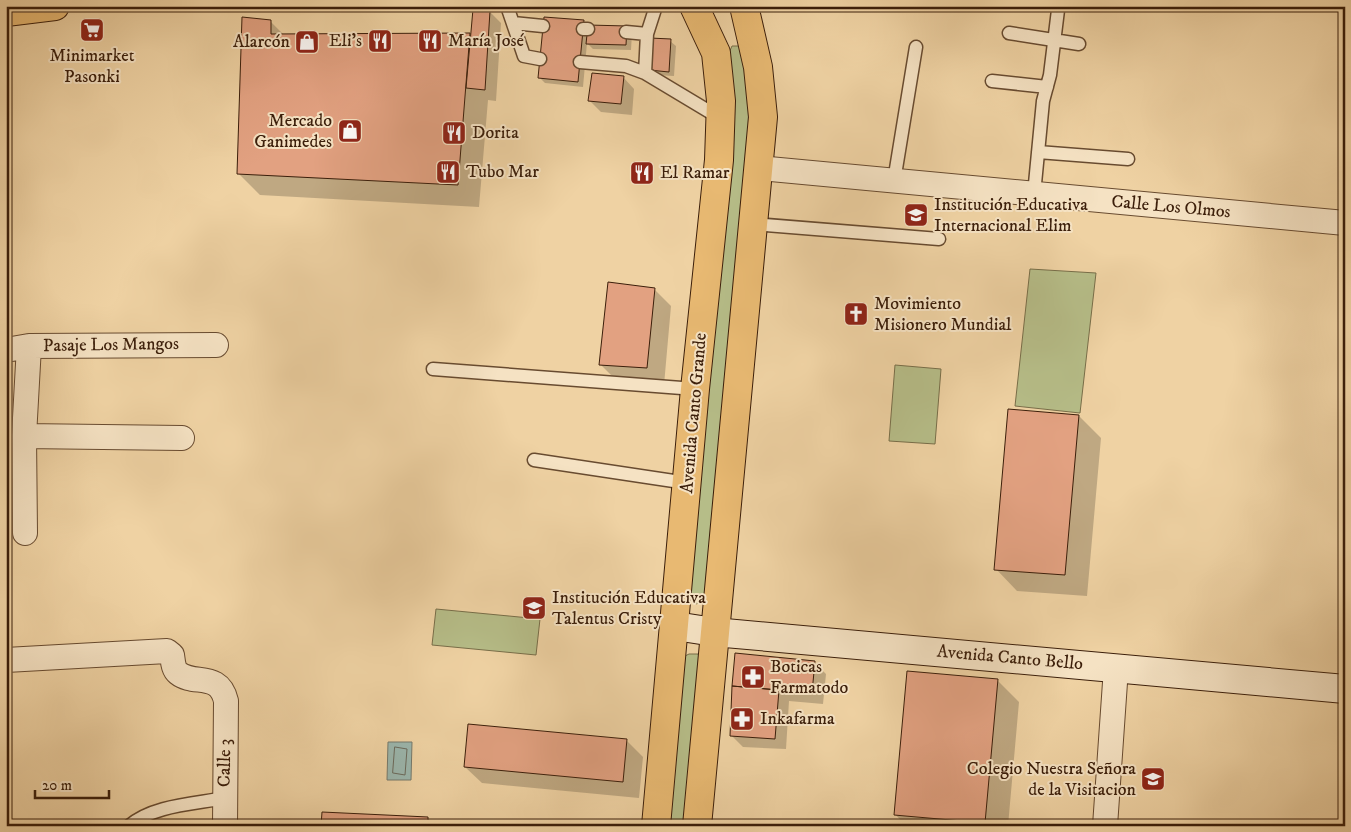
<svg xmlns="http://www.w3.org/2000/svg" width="1351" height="832" viewBox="0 0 1351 832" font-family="'IM FELL DW Pica',serif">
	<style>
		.green { fill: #b6bd88; stroke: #786e49 }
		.water { fill: #9bb6ad; stroke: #75796c }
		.shadow { fill: #0003 }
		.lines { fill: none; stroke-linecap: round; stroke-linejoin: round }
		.shore { stroke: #6b6a5c; stroke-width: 1 }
		.building { fill: #e2a181; stroke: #3b1e0a }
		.lane-casing { stroke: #684b30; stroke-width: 15 }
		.street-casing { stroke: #684b30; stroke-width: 26 }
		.secondary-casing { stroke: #3b1e0a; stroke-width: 30 }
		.primary-casing { stroke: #3b1e0a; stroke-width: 30 }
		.lane { stroke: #f5e2c3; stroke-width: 12 }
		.street { stroke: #f5e2c3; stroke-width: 24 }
		.secondary { stroke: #f5e2c3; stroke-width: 28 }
		.primary { stroke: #e8b972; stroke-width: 28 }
		.labels { text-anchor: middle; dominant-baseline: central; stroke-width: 4; stroke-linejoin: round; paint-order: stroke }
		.poi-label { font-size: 18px; fill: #3b1e0a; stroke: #f5e2c3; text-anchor: start }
		.street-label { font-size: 18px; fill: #3b1e0a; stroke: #f5e2c3 }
	</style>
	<rect width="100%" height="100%" fill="#efd2a3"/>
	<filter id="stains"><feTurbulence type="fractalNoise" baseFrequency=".004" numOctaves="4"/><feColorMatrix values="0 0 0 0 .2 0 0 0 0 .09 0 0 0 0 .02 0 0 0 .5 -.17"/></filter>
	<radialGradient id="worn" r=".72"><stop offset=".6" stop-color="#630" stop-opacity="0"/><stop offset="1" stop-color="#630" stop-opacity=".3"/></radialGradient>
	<path class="green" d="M732,46H741L752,88L707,599L696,604L687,597L733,87L729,53Z
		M1030,269L1096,273L1080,413L1015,406Z
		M895,365L941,369L935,444L889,441Z
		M436,609L540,619L536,655L432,645Z
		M689,654H698L703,665L689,826H666L681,658Z"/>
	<path class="water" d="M388,742H412L411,780H387Z"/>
	<path class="shadow" d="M490,12L501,23L496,101L488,100L479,207L260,195L238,173L270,21L284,35L472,36Z
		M583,21L590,28L632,33L631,50L593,49L587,43L583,87L545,83L540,78Z
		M670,41L676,46L674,76L655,75L650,70Z
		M623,77L634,89L632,115L601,112L589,100Z
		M654,289L671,306L664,385L618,382L601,365Z
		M1079,416L1101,438L1087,596L1017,591L996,569Z
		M737,655L815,663L826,674L823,704L789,701L786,749L743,747L731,735Z
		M997,680L1019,702L1008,826H906L895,814Z
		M626,740L643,757L639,798L482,783L465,767Z
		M428,819L435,826H322Z"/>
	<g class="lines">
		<path class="shore" d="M395,747L407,749L405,775L393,773Z"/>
	</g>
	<path class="building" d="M473,9L490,11L485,90L466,88Z
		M242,17L271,20V34L470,33L458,185L237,174Z
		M544,17L584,20L578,82L538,78Z
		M588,25L627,26L626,45L586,44Z
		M650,38L671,39L669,72L649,70Z
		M592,73L624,76L621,104L588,101Z
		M608,282L655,288L647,368L599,365Z
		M1008,409L1079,415L1065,575L994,570Z
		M735,653L815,661L812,693L732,686Z
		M907,671L998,679L985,823L894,815Z
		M732,686L779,690L775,739L730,736Z
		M468,724L627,739L623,782L464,767Z
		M322,812L428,817V826H321Z"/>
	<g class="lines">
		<defs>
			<path id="lane" d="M507,6L524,56L540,59
				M513,23L543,26
				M583,29H588
				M626,32L647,34L656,6
				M1009,33L1079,44
				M580,62L626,66L645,73L720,118
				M645,73L647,34
				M992,81L1047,87
				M1038,152L1128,159
				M894,181L916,47
				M1034,194L1043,101L1050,75L1058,10
				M754,224L939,239
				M433,369L695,389
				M534,460L687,483
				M129,826C153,805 195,804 225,798"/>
			<path id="street" d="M759,168L1345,223
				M6,350L29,346L216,345
				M24,436L182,438
				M25,533L24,436L29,346
				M6,660L167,651L172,655C173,661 173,669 178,673C194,686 219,671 226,701L225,826
				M1105,826L1116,668"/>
			<path id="secondary" d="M675,626L714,632L1345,689"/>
			<path id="primary" d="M6,12L55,6
				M656,826L695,389L719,160L721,101L716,53L694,6
				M697,826L763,117L758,67L744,6"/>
		</defs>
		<use href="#lane" class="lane-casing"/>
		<use href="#street" class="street-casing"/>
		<use href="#secondary" class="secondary-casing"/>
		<use href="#primary" class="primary-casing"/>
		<use href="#lane" class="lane"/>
		<use href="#street" class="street"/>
		<use href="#secondary" class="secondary"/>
		<use href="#primary" class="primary"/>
	</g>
	<defs>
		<symbol id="supermarket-square" viewBox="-11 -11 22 22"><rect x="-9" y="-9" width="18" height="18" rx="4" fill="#8f2418" stroke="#f5e2c3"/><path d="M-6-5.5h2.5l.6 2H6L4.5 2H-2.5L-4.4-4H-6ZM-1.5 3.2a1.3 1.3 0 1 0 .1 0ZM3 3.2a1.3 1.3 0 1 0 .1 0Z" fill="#fff"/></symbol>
		<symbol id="restaurant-square" viewBox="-11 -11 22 22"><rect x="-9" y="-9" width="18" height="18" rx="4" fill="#8f2418" stroke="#f5e2c3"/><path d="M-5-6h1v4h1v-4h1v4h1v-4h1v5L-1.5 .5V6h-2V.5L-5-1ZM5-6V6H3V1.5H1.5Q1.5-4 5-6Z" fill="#fff"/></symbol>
		<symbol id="shop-square" viewBox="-11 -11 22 22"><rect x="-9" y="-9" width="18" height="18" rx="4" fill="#8f2418" stroke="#f5e2c3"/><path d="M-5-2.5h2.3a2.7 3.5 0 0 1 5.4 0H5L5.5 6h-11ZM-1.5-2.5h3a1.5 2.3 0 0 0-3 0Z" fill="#fff"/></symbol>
		<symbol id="school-square" viewBox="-11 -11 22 22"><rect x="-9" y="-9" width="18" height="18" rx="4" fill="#8f2418" stroke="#f5e2c3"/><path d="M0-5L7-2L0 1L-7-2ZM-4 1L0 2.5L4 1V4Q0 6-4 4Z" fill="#fff"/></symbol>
		<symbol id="church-square" viewBox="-11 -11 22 22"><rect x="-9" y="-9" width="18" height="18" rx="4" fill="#8f2418" stroke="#f5e2c3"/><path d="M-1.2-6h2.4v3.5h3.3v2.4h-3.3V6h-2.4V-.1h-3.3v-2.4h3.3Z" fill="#fff"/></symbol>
		<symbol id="pharmacy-square" viewBox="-11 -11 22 22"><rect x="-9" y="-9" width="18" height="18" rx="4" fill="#8f2418" stroke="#f5e2c3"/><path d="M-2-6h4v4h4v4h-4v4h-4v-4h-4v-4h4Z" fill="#fff"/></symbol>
	</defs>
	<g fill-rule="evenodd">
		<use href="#supermarket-square" x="78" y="16" width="28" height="28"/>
		<use href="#restaurant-square" x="366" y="27" width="28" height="28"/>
		<use href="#restaurant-square" x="416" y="27" width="28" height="28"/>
		<use href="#shop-square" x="293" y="28" width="28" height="28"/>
		<use href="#shop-square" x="336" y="117" width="28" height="28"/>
		<use href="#restaurant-square" x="440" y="119" width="28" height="28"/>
		<use href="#restaurant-square" x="434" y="158" width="28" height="28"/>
		<use href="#restaurant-square" x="628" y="159" width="28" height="28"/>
		<use href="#school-square" x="902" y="201" width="28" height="28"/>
		<use href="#church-square" x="842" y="300" width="28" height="28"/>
		<use href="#school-square" x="520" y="594" width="28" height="28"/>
		<use href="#pharmacy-square" x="739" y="663" width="28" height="28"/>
		<use href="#pharmacy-square" x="728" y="705" width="28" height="28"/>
		<use href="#school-square" x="1139" y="765" width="28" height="28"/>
	</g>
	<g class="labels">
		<g class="poi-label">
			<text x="362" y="41" text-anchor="end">Eli's</text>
			<text x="448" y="41">María José</text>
			<text x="290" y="42" text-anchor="end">Alarcón</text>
			<text x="92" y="56" text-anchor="middle">Minimarket<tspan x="92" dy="21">Pasonki</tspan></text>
			<text x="332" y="121" text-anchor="end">Mercado<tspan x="332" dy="21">Ganimedes</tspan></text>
			<text x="472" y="133">Dorita</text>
			<text x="466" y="172">Tubo Mar</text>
			<text x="660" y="173">El Ramar</text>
			<text x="934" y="205">Institución Educativa<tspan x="934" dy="21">Internacional Elim</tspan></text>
			<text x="874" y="304">Movimiento<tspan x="874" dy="21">Misionero Mundial</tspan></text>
			<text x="552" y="598">Institución Educativa<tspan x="552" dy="21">Talentus Cristy</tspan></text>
			<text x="770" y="667">Boticas<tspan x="770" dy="21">Farmatodo</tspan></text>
			<text x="760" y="719">Inkafarma</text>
			<text x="1136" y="769" text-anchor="end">Colegio Nuestra Señora<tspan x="1136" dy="21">de la Visitacion</tspan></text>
		</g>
		<g class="street-label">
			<text transform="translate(1171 207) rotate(5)">Calle Los Olmos</text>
			<text transform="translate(111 345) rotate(-1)">Pasaje Los Mangos</text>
			<text transform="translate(694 413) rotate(-85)">Avenida Canto Grande</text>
			<text transform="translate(1010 658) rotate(5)">Avenida Canto Bello</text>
			<text transform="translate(225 763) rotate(-89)">Calle 3</text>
		</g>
	</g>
	<rect width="1351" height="832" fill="none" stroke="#efd2a3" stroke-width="25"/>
	<rect x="8" y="8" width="1336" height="817" fill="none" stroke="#3b1e0a" stroke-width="2.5"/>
	<rect x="12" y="12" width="1326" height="807" fill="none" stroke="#3b1e0a"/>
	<path d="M35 790v8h74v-8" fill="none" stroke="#3b1e0a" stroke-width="2.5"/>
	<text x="42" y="790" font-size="15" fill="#3b1e0a" stroke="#f5e2c3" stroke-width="4" paint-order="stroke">20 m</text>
	<rect width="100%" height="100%" filter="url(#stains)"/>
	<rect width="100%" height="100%" fill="url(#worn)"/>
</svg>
